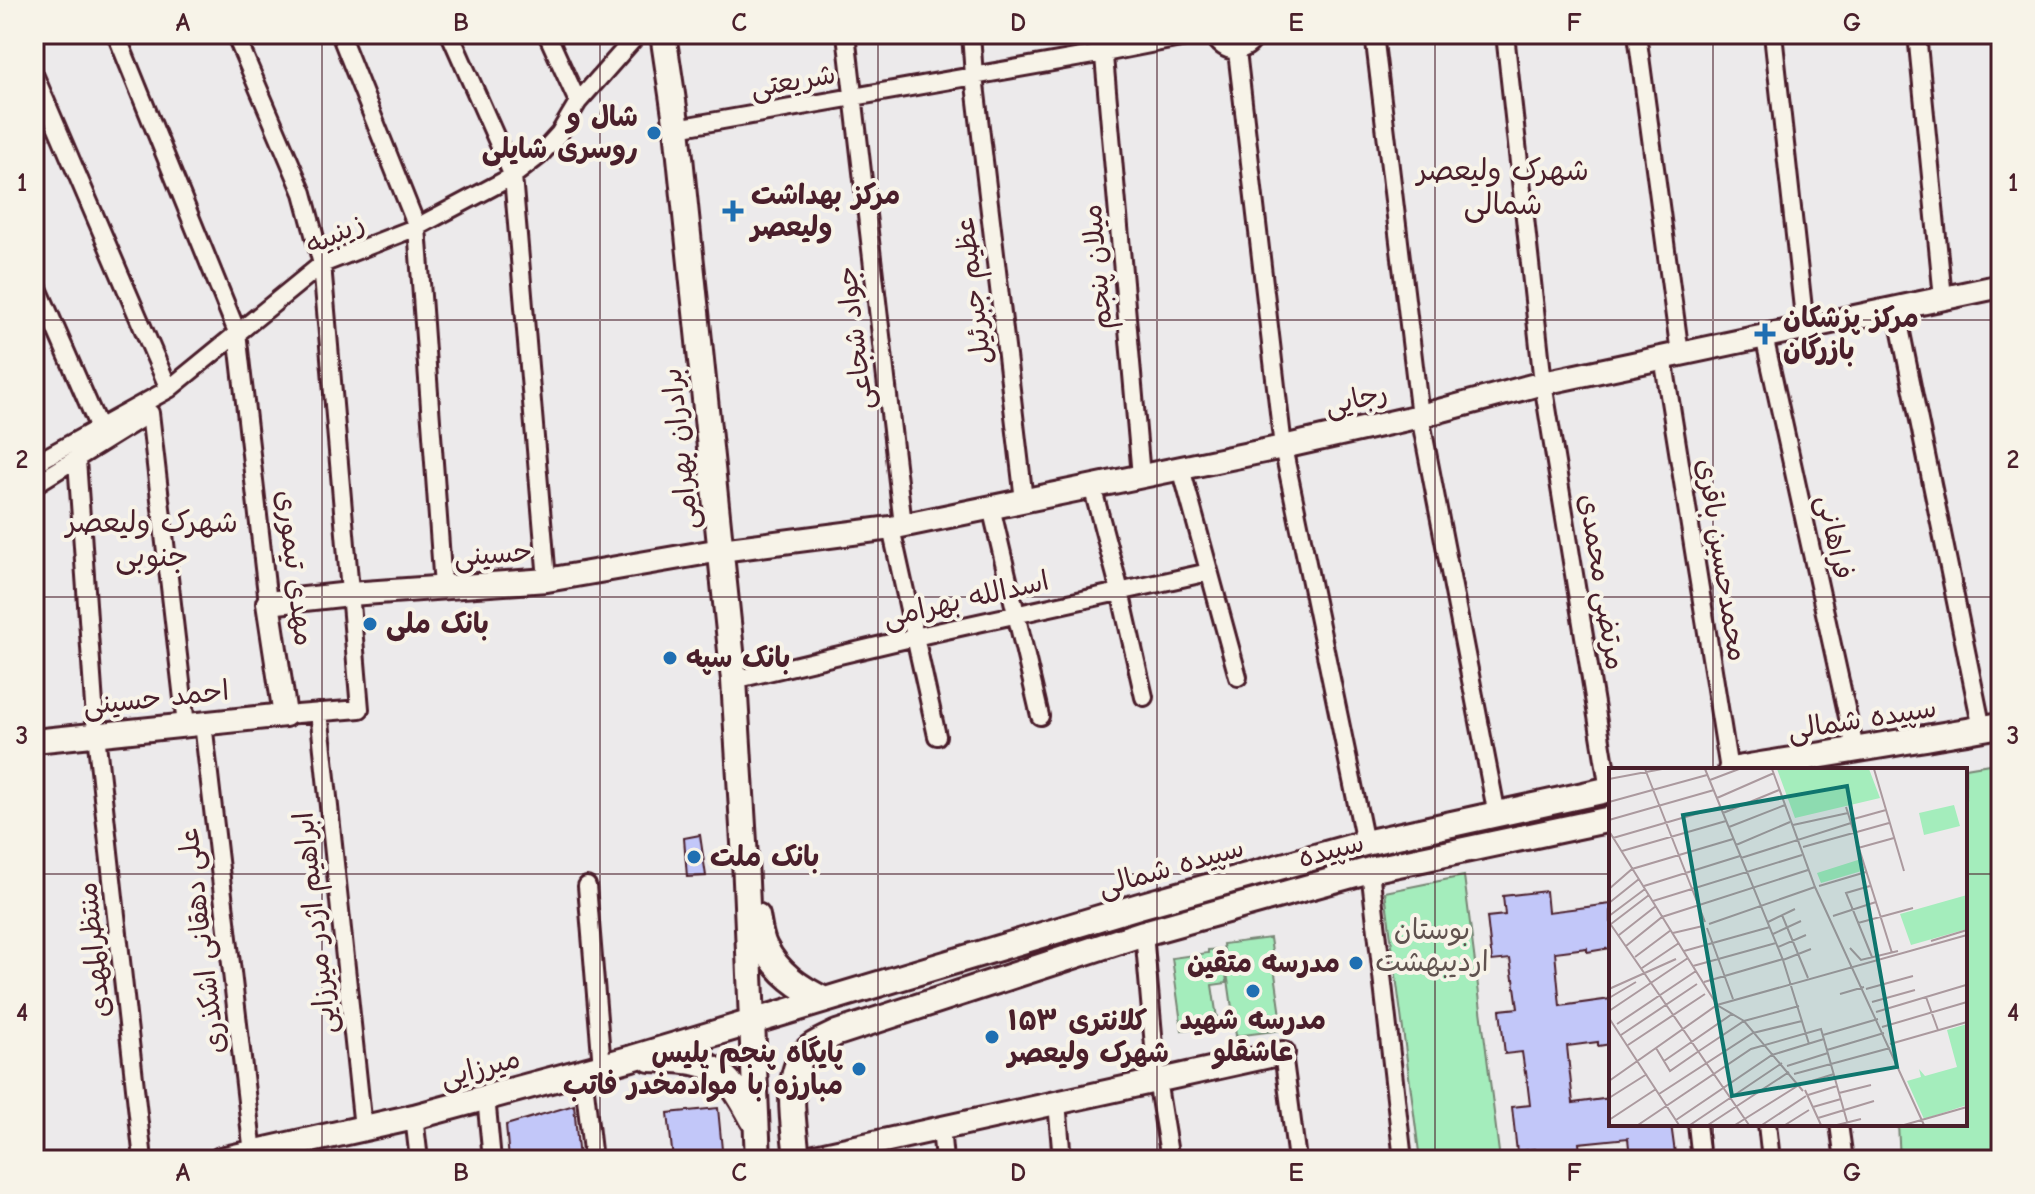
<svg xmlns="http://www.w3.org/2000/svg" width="2035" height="1194" viewBox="0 0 2035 1194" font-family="'Comic Neue','Playpen Sans Arabic',sans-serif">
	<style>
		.green { fill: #a4edbc; stroke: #778674; stroke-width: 2 }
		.building { fill: #c2c7f9; stroke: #4a1f2b; stroke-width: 2 }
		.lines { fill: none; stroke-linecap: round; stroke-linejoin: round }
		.minor-casing { stroke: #4a1f2b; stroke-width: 22 }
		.tertiary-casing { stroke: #4a1f2b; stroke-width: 28 }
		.secondary-casing { stroke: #4a1f2b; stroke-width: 30 }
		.minor { stroke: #f7f3e8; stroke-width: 16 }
		.tertiary { stroke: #f7f3e8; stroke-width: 22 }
		.secondary { stroke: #f7f3e8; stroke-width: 24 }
		.grid { fill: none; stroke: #4a1f2b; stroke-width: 2; stroke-opacity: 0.55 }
		.poi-dot { fill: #1f6fb2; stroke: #f7f3e8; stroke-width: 3 }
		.labels { text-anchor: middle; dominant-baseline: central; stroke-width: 8; stroke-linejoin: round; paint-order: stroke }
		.street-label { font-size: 28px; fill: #4a1f2b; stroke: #f7f3e8 }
		.poi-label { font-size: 28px; font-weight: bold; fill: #4a1f2b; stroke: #f7f3e8; text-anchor: start }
		.park-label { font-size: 28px; fill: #60524f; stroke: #f7f3e8 }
		.neighbourhood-label { font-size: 30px; fill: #4a1f2b; stroke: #f7f3e8 }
		.inset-road { fill: none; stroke: #ab999e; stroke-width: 2 }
		.view { fill: #0f766e; fill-opacity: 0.15; stroke: #0f766e; stroke-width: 4 }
		.inset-edge { fill: none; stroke: #4a1f2b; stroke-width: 4 }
		.neatline { fill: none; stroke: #4a1f2b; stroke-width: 3 }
		.grid-label { font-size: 26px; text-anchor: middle; font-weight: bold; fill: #4a1f2b }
	</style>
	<rect width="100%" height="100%" fill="#eceaeb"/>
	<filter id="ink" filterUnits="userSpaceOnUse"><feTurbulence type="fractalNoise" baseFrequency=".0125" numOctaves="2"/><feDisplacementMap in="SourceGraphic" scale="16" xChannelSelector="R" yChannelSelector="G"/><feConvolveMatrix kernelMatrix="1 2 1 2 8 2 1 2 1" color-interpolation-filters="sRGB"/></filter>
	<g filter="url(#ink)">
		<path class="green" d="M2001,762V1160H1900L1898,1124H1965V770H1954Z
			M1464,876L1500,1160H1420L1385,892Z
			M1270,938L1283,1030L1236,1036L1223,944Z
			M1223,949L1227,983L1212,985L1218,1025L1182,1030L1172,958L1208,953V950Z"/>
		<path class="building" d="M700,835L706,876L687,877L684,838Z
			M1546,891L1548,912L1611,904V948L1587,952V948L1555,952L1560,1006L1611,999V1044L1598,1046V1042L1567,1046L1573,1103L1611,1098V1124H1671L1675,1153L1630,1158L1628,1138L1579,1143L1581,1160H1536L1535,1149L1517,1152L1512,1107L1530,1105L1526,1072L1525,1073L1522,1052L1505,1054L1500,1010L1518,1008L1514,979H1513L1510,959L1492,961L1487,917L1505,915L1503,896Z
			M574,1105L579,1160H509L506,1125Z
			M718,1108L723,1160H673L668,1113Z"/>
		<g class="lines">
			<defs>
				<path id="minor" d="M116,34L237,332L268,603
					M235,34L303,193L322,264L360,709L285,715
					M340,34L417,227L443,587
					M450,34L513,176L547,580
					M547,34L578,102
					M846,34L903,525
					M971,34L974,76L1024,500
					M1102,34L1141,476
					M1213,34C1224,56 1246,56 1257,34
					M1374,34L1420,416L1497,815
					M1505,34L1543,383L1609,790
					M1637,34L1680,354
					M1773,34L1805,327
					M1917,34L1943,298
					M1237,51L1283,447L1365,843
					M34,74L169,389
					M677,128L1104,53L1201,34
					M34,279L99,428
					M1896,308L1982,729
					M1764,336L1855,749
					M1663,357L1729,770
					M77,460L96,734L143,1160
					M34,464L169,389L322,264L417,227L513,176L539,156L559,134L578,102L638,34
					M1181,468L1238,677
					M34,485L150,413L186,725
					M1092,486L1120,591L1144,697
					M991,507L1040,716
					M891,528L937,736
					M734,680L928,634L1209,572
					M319,712L363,1128
					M203,723L253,1153
					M1370,870L1403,1160
					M587,886L602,1067
					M1144,933L1157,1080L1170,1160
					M1283,1053L1297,1160
					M583,1072L593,1160
					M486,1097L492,1160
					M1057,1102L1062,1160
					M414,1117L419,1160
					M1697,1124L1701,1160
					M1767,1124L1771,1160
					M1839,1124L1844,1160
					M941,1128L944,1160"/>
				<path id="tertiary" d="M34,741L285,715L268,603L350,594L547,580L721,550L891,528L1283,447L1420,416L1543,383L2001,286
					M797,1160L1283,1053"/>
				<path id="secondary" d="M663,34L677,128L734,680L745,859L758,1160
					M1731,770C1821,755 1911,741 2001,725
					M757,916C759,926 760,938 765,947C778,973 800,988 825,1000
					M650,1059C713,1061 723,1063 753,1120
					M221,1160L414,1117L632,1058L1139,906L1365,843L1611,789
					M797,1160C795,1131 785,1084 801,1058C808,1045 825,1039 837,1033L1144,933L1370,870L1611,819"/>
			</defs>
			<use href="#minor" class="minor-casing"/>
			<use href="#tertiary" class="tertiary-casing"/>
			<use href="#secondary" class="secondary-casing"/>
			<use href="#minor" class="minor"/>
			<use href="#tertiary" class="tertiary"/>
			<use href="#secondary" class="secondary"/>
		</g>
	</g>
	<path class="grid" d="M322,34V1160M600,34V1160M878,34V1160M1157,34V1160M1435,34V1160M1713,34V770M34,320H2001M34,597H2001M34,874H1611M1965,874H2001M1713,1124V1160"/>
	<g class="poi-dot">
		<circle cx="654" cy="133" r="8"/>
		<path d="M729 199h8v8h8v8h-8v8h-8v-8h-8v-8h8z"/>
		<path d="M1761 322h8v8h8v8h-8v8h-8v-8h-8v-8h8z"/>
		<circle cx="370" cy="624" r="8"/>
		<circle cx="670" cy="658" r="8"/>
		<circle cx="694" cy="857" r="8"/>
		<circle cx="1356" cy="963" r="8"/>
		<circle cx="1253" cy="991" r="8"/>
		<circle cx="992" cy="1037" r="8"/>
		<circle cx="859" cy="1069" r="8"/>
	</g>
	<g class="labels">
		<g class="street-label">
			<text transform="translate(793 81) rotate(-10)">شریعتی</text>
			<text transform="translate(335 234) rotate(-25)">زینبیه</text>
			<text transform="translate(1097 267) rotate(-95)">میلان پنجم</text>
			<text transform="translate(973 291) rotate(-97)">عظیم جبرئیل</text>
			<text transform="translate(855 338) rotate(-97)">جواد شجاعی</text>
			<text transform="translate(1356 399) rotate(-13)">رجایی</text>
			<text transform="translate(680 449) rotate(-96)">برادران بهرامی</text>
			<text transform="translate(1835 537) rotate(78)">فراهانی</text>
			<text transform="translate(493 554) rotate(-4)">حسینی</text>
			<text transform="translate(1722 560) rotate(81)">محمدحسین باقری</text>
			<text transform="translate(295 568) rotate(83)">مهدی تیموری</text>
			<text transform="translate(1602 582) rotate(81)">مرتضی محمدی</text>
			<text transform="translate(966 599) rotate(-13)">اسدالله بهرامی</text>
			<text transform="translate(156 698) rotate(-6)">احمد حسینی</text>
			<text transform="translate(1862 719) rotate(-9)">سپیده شمالی</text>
			<text transform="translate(1331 850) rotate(-15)">سپیده</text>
			<text transform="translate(1171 867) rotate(-16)">سپیده شمالی</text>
			<text transform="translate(315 923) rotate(-96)">ابراهیم اژدر میرزایی</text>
			<text transform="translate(202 941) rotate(-97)">علی دهقانی اشکذری</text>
			<text transform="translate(94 950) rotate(-96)">منتظرالمهدی</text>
			<text transform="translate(480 1068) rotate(-15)">میرزایی</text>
		</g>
		<g class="poi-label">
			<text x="638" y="117" text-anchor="end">شال و<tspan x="638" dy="32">روسری شایلی</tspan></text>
			<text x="751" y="195">مرکز بهداشت<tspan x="751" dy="32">ولیعصر</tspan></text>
			<text x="1783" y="318">مرکز پزشکان<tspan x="1783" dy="32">بازرگان</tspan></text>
			<text x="386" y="624">بانک ملی</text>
			<text x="686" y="658">بانک سپه</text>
			<text x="710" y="857">بانک ملت</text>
			<text x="1340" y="963" text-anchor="end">مدرسه متقین</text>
			<text x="1253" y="1020" text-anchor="middle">مدرسه شهید<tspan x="1253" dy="32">عاشقلو</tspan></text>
			<text x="1008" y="1021">کلانتری ۱۵۳<tspan x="1008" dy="32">شهرک ولیعصر</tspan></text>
			<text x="843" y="1053" text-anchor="end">پایگاه پنجم پلیس<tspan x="843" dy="32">مبارزه با موادمخدر فاتب</tspan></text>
		</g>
		<g class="park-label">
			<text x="1432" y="930">بوستان<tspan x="1432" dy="32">اردیبهشت</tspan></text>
		</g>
		<g class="neighbourhood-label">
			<text x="1503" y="170">شهرک ولیعصر<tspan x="1503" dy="34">شمالی</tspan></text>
			<text x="152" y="522">شهرک ولیعصر<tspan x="152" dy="34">جنوبی</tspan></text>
		</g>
	</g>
	<g transform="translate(1609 768)">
		<rect width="358" height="358" fill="#eceaeb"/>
		<path d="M168,1H260L271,30L186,50ZM345,37L351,58L315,67L310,45ZM252,91L256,102L212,115L208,105ZM358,127V161L302,177L291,146ZM358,256V337L315,351L298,313L312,309L310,301L316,308L348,299L338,262Z" fill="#a4edbc"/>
		<path class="inset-road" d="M36,1L96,154M96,1L174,192L200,276M163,1L206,119L315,357M265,1L295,103M0,11L53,1M101,12L130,1M108,30L165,5M0,34L98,7M237,39L283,185M114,45L170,22M0,52L105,22M241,52L277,42M184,57L239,45M120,59L176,37M0,63L108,237L135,253L194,323M4,70L111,39M127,77L181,54M194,79L280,55M249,80L285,70M13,83L117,53M132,90L242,55M35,118L131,88M210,118L257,104M261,118L237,125L263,189M0,121L23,101L124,71M44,133L193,87M0,135L30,111M173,147L199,210M0,148L36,121M224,148L267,134M0,154L140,357M159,154L186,141M249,155L304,140M2,156L40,127M100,156L206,119M98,160L124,231M64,165L94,158M164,166L192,153M10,167L47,138M322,173L358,162M17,178L53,149L199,102M169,179L197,167M241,180L252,192L289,183M75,183L161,159M26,189L62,162M174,192L202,181M84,198L167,175M33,200L70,175M95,214L174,191M0,221L67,191M257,221L304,208M231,226L255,219M317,229L329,262M0,230L27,214M263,234L306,222M0,243L79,190M267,244L357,217M0,250L70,357M8,256L87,203M273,259L358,234M12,267L88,216M214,267L269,251M281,276L358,254M19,277L96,226M47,280L61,303L90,283M218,282L275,265M90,283L135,253L190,238M55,293L123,246M178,298L219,285M185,306L281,280M0,313L108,237L358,167M193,316L225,306M196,322L212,357M230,325L262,317M50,326L144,265L193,253M199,327L228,318M0,330L38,306M204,339L232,331M209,350L265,333M0,352L47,321M67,352L163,287L215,271M29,357L142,281L212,261L239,357M81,357L173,295M99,357L180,304M126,357L190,317M153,357L197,328M176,357L200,342M228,357L252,351M295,357L358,339"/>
		<path class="view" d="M238,18L288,299L123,328L74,47Z"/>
		<rect width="358" height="358" class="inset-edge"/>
	</g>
	<rect width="2035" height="1194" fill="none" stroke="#f7f3e8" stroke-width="88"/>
	<rect x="44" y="44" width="1947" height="1106" class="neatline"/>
	<g class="grid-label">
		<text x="183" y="31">A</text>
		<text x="461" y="31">B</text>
		<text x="739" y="31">C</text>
		<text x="1018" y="31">D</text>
		<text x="1296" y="31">E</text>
		<text x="1574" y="31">F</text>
		<text x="1852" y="31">G</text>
		<text x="22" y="191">1</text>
		<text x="2013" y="191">1</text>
		<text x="22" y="468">2</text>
		<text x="2013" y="468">2</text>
		<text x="22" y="744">3</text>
		<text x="2013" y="744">3</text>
		<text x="22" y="1021">4</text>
		<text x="2013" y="1021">4</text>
		<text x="183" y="1181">A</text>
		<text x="461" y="1181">B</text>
		<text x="739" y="1181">C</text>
		<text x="1018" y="1181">D</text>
		<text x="1296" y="1181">E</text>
		<text x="1574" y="1181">F</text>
		<text x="1852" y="1181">G</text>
	</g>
</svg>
